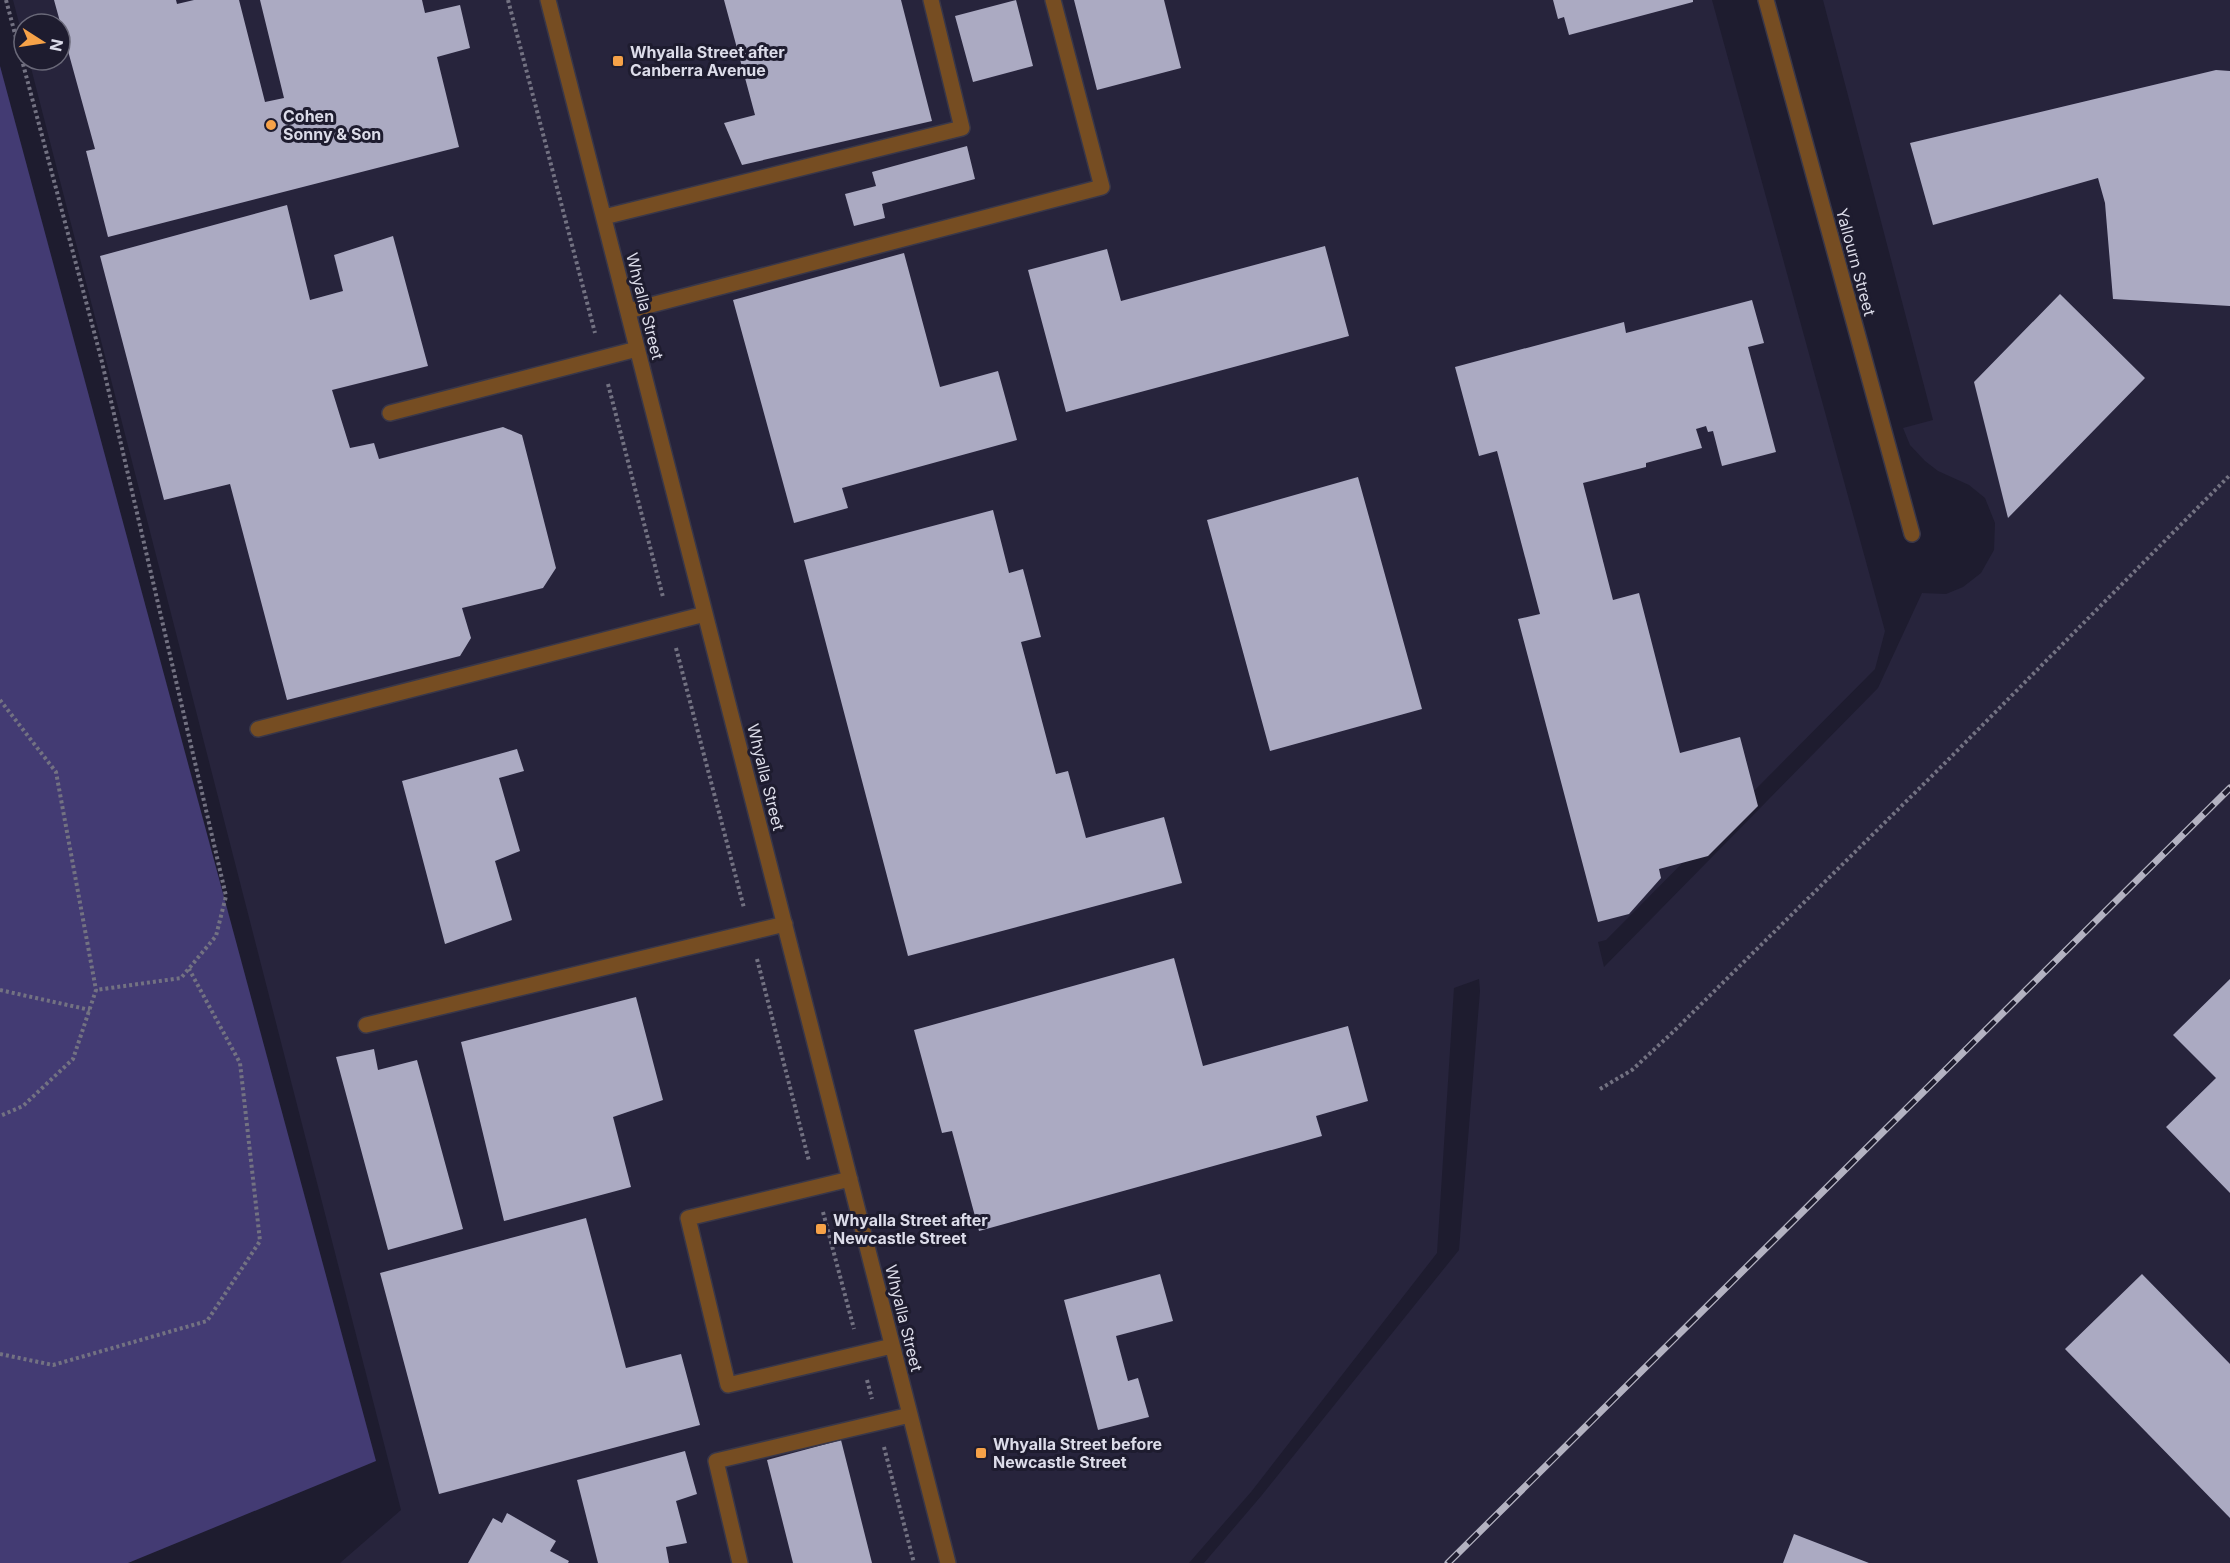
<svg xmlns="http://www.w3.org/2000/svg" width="2230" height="1563" viewBox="0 0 2230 1563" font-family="Inter,sans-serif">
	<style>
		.built { fill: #27243c }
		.green { fill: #433b73 }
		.building { fill: #abaac2 }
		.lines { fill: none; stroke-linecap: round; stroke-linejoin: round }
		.minor-casing { stroke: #393749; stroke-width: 18 }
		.path { stroke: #737282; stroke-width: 4; stroke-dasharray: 3 3; stroke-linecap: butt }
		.minor { stroke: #764d22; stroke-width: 15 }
		.rail-casing { stroke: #b3b2c1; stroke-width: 7 }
		.rail { stroke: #1e1c2f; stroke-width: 4.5; stroke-dasharray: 14; stroke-linecap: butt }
		.poi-dot { fill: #f6a248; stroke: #1e1c2f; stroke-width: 2 }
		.labels { text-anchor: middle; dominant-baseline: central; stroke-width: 6; stroke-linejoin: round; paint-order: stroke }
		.poi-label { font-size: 16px; font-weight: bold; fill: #dcdce9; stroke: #1e1c2f; text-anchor: start }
		.street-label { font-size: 16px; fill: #dcdce9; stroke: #1e1c2f }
	</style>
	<rect width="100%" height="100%" fill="#1e1c2f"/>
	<path class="built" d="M13,0H1712L1885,631L1875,669L1606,940L1598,942L1604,967L1878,688L1922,593L1946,594L1963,587L1981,573L1994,550L1995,523L1985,498L1969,485L1938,471L1925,461L1910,445L1903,428L1933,420L1823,0H2230V1563H1204L1262,1495L1459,1250L1480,991L1479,979L1454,988L1437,1253L1251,1492L1189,1563H340L401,1510L29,60H60V24H24V42Z"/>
	<path class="green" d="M0,66L376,1461L128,1563H0Z"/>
	<path class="building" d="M54,0H176L177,4L194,0H239L265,102L284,98L260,0H422L425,13L460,5L470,48L437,57L459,147L108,237L86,151L95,149Z
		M724,0H901L932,121L742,165L724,123L755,115Z
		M1016,0L1033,66L973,82L955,16Z
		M1074,0H1164L1181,68L1097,90Z
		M1553,0H1693V2L1569,35L1564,17L1558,19Z
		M2216,70L2230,71V306L2113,299L2105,203L2098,178L1933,225L1910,143Z
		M967,146L975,179L882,204L885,218L854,226L845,194L876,186L872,172Z
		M287,205L310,300L343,291L334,255L393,236L428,366L332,390L350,448L374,443L379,459L503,427L522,435L556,568L543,588L462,608L471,638L460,656L287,700L230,484L164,500L100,256Z
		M1325,246L1349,336L1066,412L1028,270L1107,249L1121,301Z
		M904,253L940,387L998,371L1017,440L842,488L848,508L794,523L733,300Z
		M2060,294L2145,378L2008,518L1974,382Z
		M1752,300L1764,343L1748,347L1776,452L1722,466L1713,431L1708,432L1706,426L1696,429L1702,448L1646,463V467L1583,483L1613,600L1639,593L1680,753L1740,737L1758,806L1708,856L1659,869L1661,878L1629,914L1598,922L1518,619L1540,614L1497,451L1479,456L1455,367L1624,322L1626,333Z
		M1358,477L1422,709L1270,751L1207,520Z
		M993,510L1009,573L1023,569L1041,637L1021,642L1056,774L1068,771L1086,838L1164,817L1182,883L908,956L804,560Z
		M517,749L524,771L499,778L520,851L495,861L512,920L445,944L402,781Z
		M1174,958L1203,1066L1348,1026L1368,1101L1316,1116L1322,1136L979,1231L952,1131L942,1133L914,1030Z
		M2230,979V1193L2166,1127L2216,1078L2173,1035Z
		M636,997L663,1100L613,1117L631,1187L504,1221L461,1042Z
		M374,1049L378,1070L417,1060L463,1229L388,1250L336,1057Z
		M586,1218L626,1368L681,1354L700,1425L439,1494L380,1273Z
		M1160,1274L1173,1321L1116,1336L1128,1381L1138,1378L1149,1417L1098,1430L1064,1300Z
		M2142,1274L2230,1364V1518L2065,1349Z
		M841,1440L872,1563H793L767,1460Z
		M685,1451L697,1494L676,1501L687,1543L666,1547L669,1563H598L577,1480Z
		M507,1513L556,1541L550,1551L569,1561L568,1563H468L493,1518L502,1523Z
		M1794,1534L1869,1563H1783Z"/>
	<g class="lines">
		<defs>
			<path id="minor" d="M548,0L948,1563
				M1766,0L1912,534
				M604,217L962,128L931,0
				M628,311L1102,187L1053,0
				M390,413L637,349
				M258,729L705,614
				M366,1025L785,924
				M850,1179L688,1218L728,1385L892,1346
				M740,1563L716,1461L910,1415"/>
		</defs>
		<use href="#minor" class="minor-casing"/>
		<path class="path" d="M6,0L101,358L226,896L216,936L181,978L96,990
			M508,0L595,333
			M608,384L663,597
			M676,648L744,908
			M0,700L56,772L96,990L73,1059L23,1106L0,1116
			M757,959L809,1161
			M0,990L90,1010
			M1600,1089L1632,1070L1673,1032L1945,763L2230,475
			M823,1212L854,1329
			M0,1354L53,1365L207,1321L260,1241L240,1063L189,969
			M867,1380L872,1399
			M884,1447L914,1563"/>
		<use href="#minor" class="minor"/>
		<defs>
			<path id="rail" d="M1448,1563L2230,788"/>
		</defs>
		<use href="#rail" class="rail-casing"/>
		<use href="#rail" class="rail"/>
	</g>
	<g class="poi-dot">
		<rect x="612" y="55" width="12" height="12" rx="3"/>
		<circle cx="271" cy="125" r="6"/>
		<rect x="815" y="1223" width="12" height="12" rx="3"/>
		<rect x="975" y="1447" width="12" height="12" rx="3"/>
	</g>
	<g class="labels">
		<g class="poi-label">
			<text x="630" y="52">Whyalla Street after<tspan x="630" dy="18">Canberra Avenue</tspan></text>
			<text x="283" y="116">Cohen<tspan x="283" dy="18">Sonny &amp; Son</tspan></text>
			<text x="833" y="1220">Whyalla Street after<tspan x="833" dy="18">Newcastle Street</tspan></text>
			<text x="993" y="1444">Whyalla Street before<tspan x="993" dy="18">Newcastle Street</tspan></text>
		</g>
		<g class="street-label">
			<text transform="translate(1856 262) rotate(75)">Yallourn Street</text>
			<text transform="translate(645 306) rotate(76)">Whyalla Street</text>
			<text transform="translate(766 777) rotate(76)">Whyalla Street</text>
			<text transform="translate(904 1318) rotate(76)">Whyalla Street</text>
		</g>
	</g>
	<g transform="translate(42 42) rotate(102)"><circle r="28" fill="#1e1c2f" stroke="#6a6979" stroke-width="1.5"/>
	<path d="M0-4.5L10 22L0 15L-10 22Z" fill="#f6a248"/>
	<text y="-9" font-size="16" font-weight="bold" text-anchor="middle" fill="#dcdce9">N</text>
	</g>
</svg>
